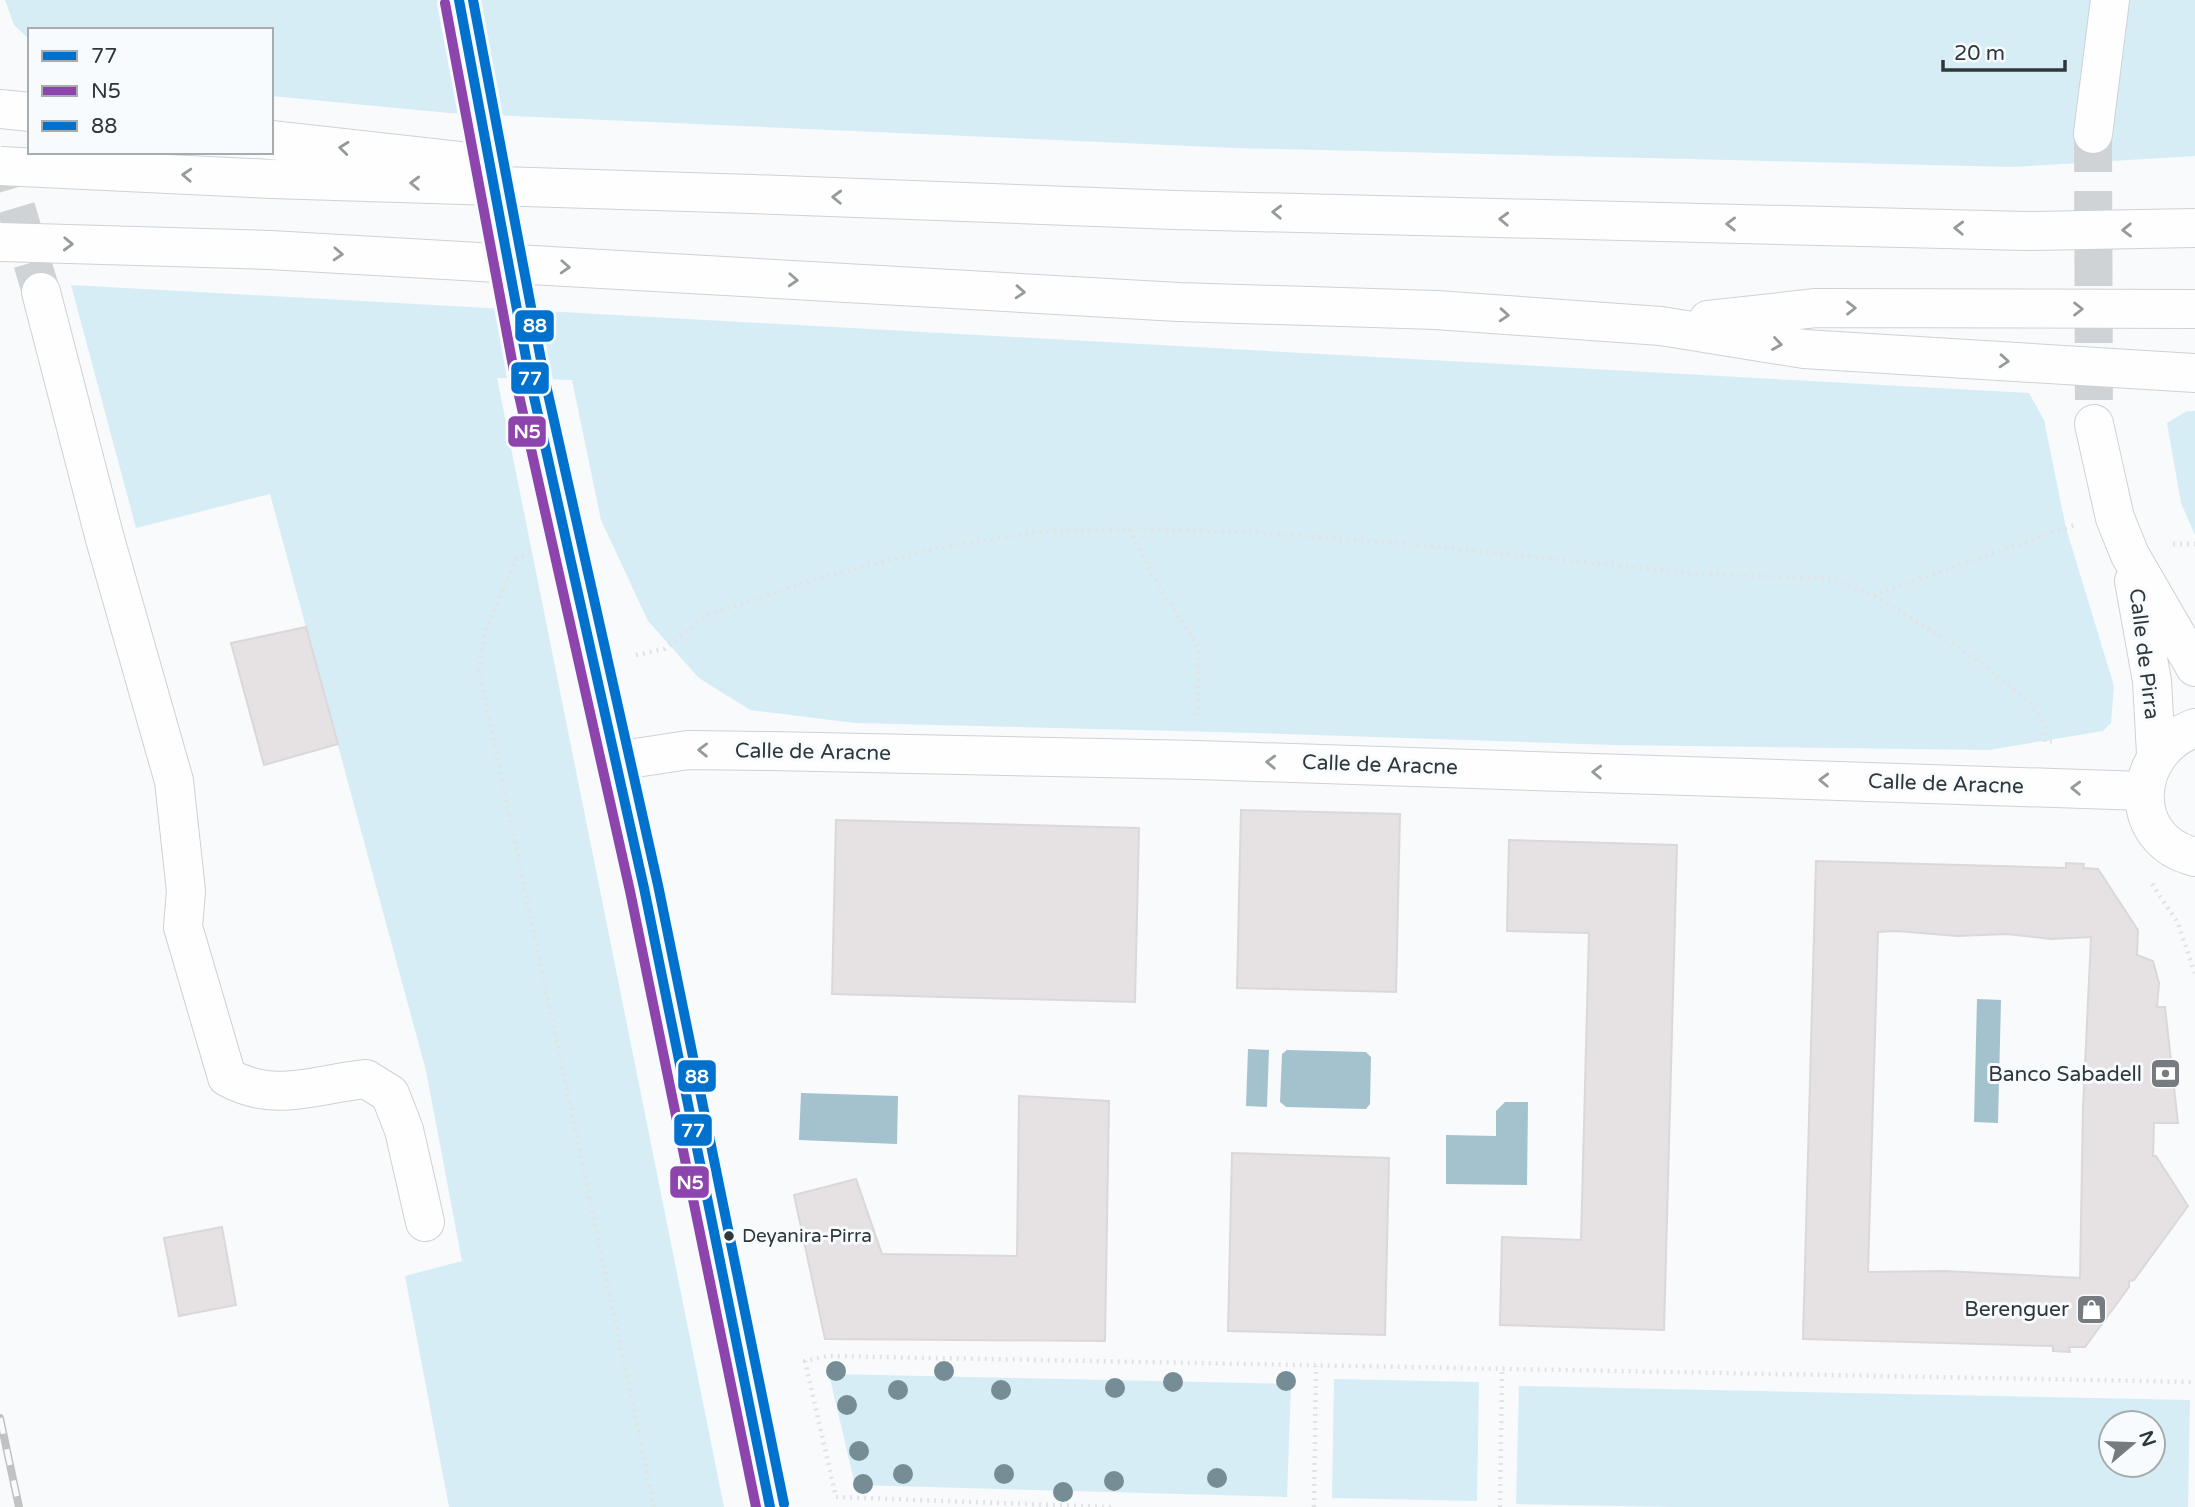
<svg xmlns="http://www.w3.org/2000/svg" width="2195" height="1507" viewBox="0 0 2195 1507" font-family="'Varela Round',sans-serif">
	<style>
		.green { fill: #d6edf6; fill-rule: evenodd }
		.water { fill: #a4c2ce }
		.building { fill: #e6e1e2; stroke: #dcd8d9; stroke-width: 2; fill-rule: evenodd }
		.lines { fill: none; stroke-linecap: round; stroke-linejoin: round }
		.minor-tunnel { stroke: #d0d3d5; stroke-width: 38; stroke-dasharray: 38 19; stroke-linecap: butt }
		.minor-casing { stroke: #ced2d5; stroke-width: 40 }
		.highway-casing { stroke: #ced2d5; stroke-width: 40 }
		.path { stroke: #e2e3e3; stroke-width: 4.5; stroke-dasharray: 2 5; stroke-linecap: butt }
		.minor { stroke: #fefeff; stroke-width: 38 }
		.highway { stroke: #fefeff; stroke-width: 38 }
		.rail-casing { stroke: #c1c2c2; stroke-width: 8 }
		.rail { stroke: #f7fbfd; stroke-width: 5; stroke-dasharray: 16; stroke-linecap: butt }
		.highway-bridge-casing { stroke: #ced2d5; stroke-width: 40; stroke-linecap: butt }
		.highway-bridge { stroke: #fefeff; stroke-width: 38 }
		.bus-1-casing { stroke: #f7fbfd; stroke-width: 16 }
		.bus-2-casing { stroke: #f7fbfd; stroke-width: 16 }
		.bus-3-casing { stroke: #f7fbfd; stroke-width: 16 }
		.bus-1 { stroke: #0072ce; stroke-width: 10 }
		.bus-2 { stroke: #8e44ad; stroke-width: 10 }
		.bus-3 { stroke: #0072ce; stroke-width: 10 }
		.tree { fill: #768d95 }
		.oneway { stroke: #969a9c }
		.bus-dot { fill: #2e373a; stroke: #f7fbfd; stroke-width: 2.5 }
		.labels { text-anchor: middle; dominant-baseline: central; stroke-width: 6; stroke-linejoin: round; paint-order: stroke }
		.bus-label { font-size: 19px; fill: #2e373a; stroke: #f7fbfd; text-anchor: start }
		.street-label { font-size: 21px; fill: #2e373a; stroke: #f7fbfd }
		.poi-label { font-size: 21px; fill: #2e373a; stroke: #f7fbfd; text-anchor: end }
		.line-badge { stroke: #f7fbfd; stroke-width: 2.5 }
		.badge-label { font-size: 19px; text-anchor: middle; font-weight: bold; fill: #fff }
	</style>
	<rect width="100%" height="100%" fill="#f8fafc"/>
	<path class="green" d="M5,0H2195V156L2013,167L1235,148L449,113L271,96V30H30V40L14,25Z
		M71,285L2029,393L2044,420L2066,528L2114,686L2111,723L2103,731L1989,750L1614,745L1256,733L855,723L750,710L699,678L648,621L601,520L572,380L497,378L724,1507H449L405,1276L462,1261L426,1071L270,494L136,528Z
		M2187,411H2195V535L2181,503L2167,423Z
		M829,1374L1291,1384L1287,1497L855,1485Z
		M1334,1379L1479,1382L1477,1501L1332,1498Z
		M1519,1386L2190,1400L2188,1507H1676L1516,1504ZM2111,1423H2153V1465H2111Z"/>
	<path class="water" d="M1977,999L2001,1000L1998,1123L1974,1122Z
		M1248,1049L1269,1050L1267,1107L1246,1106Z
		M1287,1050L1366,1052L1371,1057L1370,1104L1366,1109L1286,1107L1280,1102L1282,1054Z
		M801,1093L898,1096L897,1144L799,1140Z
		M1505,1102H1528L1527,1185L1446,1184V1135L1496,1136V1111Z"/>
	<path class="building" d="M306,627L338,744L264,765L231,643Z
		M1241,810L1400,814L1396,992L1237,988Z
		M836,820L1139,828L1135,1002L832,994Z
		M1509,840L1677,845L1664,1330L1500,1325L1502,1237L1581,1240L1589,933L1507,931Z
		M1816,861L2066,868V863L2084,864L2083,868L2098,869L2138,930L2137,955L2153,961L2159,983L2157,1007H2165L2178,1123H2154L2153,1156H2156L2188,1206L2134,1280L2129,1281V1287L2085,1347H2069L2070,1352L2053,1351V1346L1803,1339ZM1897,931L1957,936L2007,934L2051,939L2091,937L2083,1108L2080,1278L1945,1271L1868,1272L1878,932Z
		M1019,1096L1109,1101L1105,1341L825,1339L794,1195L856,1179L882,1254L1017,1256Z
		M1232,1153L1389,1158L1385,1335L1228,1331Z
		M222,1227L236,1305L179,1316L164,1238Z"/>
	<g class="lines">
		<path class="minor-tunnel" d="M471,61L530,379
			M2093,134L2094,424
			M0,153L41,292"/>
		<defs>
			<path id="minor" d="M459,0L471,61
				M2093,134L2110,0
				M41,292L105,539L174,781L186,891L183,927L227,1077C275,1104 315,1084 366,1079L390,1094L404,1130L425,1222
				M530,379L644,888L770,1507
				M2094,424L2115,518L2130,555L2195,667
				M2134,581L2152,681L2156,754
				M2195,728C2131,751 2125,840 2195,857
				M616,761L688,750L771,751L1198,760L2144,791"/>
			<path id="highway" d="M0,109L30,112
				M752,194L1174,210L2027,231
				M270,250L1178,302L1436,310L1661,326L1804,349L2195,373
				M1708,320L1816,308L2195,309"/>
		</defs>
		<use href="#minor" class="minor-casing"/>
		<use href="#highway" class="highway-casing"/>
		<path class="path" d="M1129,530L1151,573L1199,648L1197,720
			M2173,544H2195
			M530,552L516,559L485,631L479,670L654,1507
			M1873,595L2075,525
			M636,655L664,649L707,615L819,578L937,548L1045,531L1148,529L1266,533L1397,543L1690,573L1830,579L1873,595L1966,652L2028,700L2045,725V742L2055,741
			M2152,884L2178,923L2195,974
			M1111,1507L836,1497L805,1361L828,1356L2195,1382
			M1314,1507L1316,1366
			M1500,1507L1502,1370"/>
		<use href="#minor" class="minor"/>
		<use href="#highway" class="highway"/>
		<defs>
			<path id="rail" d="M0,1418L19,1507"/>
		</defs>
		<use href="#rail" class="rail-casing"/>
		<use href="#rail" class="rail"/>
		<defs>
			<path id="highway-bridge" d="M271,140L468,162
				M0,166L272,179L752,194
				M2027,231L2195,228
				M0,242L270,250"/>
		</defs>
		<use href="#highway-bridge" class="highway-bridge-casing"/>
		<use href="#highway-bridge" class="highway-bridge"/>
		<defs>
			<path id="bus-1" d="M459,0L530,379L644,888L770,1507"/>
			<path id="bus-2" d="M445,3L516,382L630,891L756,1507"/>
			<path id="bus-3" d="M473,0L544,376L658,885L784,1504"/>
		</defs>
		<use href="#bus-1" class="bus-1-casing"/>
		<use href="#bus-2" class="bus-2-casing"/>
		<use href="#bus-3" class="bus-3-casing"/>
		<use href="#bus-1" class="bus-1"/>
		<use href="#bus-2" class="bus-2"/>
		<use href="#bus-3" class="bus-3"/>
	</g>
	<g class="tree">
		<circle cx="836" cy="1371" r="10"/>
		<circle cx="944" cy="1371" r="10"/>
		<circle cx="1286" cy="1381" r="10"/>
		<circle cx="1173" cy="1382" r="10"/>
		<circle cx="1115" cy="1388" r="10"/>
		<circle cx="898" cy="1390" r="10"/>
		<circle cx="1001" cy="1390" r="10"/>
		<circle cx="847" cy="1405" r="10"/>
		<circle cx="859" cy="1451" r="10"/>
		<circle cx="903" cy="1474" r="10"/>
		<circle cx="1004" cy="1474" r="10"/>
		<circle cx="1217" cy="1478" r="10"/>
		<circle cx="1114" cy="1481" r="10"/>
		<circle cx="863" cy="1484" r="10"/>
		<circle cx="1063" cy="1492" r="10"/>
	</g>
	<defs><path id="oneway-chevron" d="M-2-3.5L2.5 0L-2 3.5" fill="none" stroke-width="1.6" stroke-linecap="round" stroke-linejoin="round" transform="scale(1.75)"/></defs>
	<g class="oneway">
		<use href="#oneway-chevron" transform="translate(344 148) rotate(-174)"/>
		<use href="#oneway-chevron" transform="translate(187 175) rotate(-177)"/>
		<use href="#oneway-chevron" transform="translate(415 183) rotate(-178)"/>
		<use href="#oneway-chevron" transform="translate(837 197) rotate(-178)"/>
		<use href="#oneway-chevron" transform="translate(1277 212) rotate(-178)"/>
		<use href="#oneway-chevron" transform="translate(1504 219) rotate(-178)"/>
		<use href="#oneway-chevron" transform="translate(1731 224) rotate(-179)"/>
		<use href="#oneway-chevron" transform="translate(1959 228) rotate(-178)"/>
		<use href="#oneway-chevron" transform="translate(2127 230) rotate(179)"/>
		<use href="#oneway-chevron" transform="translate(68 244) rotate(2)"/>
		<use href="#oneway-chevron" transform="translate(338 254) rotate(3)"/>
		<use href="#oneway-chevron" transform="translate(565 267) rotate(3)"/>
		<use href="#oneway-chevron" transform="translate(793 280) rotate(3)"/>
		<use href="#oneway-chevron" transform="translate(1020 292) rotate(4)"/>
		<use href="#oneway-chevron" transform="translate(1851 308)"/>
		<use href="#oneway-chevron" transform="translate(2078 309)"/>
		<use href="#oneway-chevron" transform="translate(1504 315) rotate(4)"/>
		<use href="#oneway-chevron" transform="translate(1777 344) rotate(9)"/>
		<use href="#oneway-chevron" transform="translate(2004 361) rotate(4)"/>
		<use href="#oneway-chevron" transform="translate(703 750) rotate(-179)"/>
		<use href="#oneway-chevron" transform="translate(1271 762) rotate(-178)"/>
		<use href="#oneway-chevron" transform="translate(1597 772) rotate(-178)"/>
		<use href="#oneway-chevron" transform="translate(1824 780) rotate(-178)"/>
		<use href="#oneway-chevron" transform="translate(2076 788) rotate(-178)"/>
	</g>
	<defs>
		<symbol id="bank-square" viewBox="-11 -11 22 22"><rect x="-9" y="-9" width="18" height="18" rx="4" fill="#757b7e" stroke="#f7fbfd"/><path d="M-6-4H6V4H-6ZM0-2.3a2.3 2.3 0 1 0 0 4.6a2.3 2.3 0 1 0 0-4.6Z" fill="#fff"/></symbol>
		<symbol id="shop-square" viewBox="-11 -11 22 22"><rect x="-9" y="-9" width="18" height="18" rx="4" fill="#757b7e" stroke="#f7fbfd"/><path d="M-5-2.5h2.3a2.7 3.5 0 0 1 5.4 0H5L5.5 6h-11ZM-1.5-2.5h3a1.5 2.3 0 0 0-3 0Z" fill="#fff"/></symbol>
	</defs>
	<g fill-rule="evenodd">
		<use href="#bank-square" x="2148" y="1056" width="35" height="35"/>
		<use href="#shop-square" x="2074" y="1292" width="35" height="35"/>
	</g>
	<circle class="bus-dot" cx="729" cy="1236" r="6"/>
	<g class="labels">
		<g class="bus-label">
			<text x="742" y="1236">Deyanira-Pirra</text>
		</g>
		<g class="street-label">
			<text transform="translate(2144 654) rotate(83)">Calle de Pirra</text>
			<text transform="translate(813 752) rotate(1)">Calle de Aracne</text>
			<text transform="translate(1380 765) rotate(2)">Calle de Aracne</text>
			<text transform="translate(1946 784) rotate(2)">Calle de Aracne</text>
		</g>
		<g class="poi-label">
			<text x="2142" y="1074">Banco Sabadell</text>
			<text x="2069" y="1309">Berenguer</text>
		</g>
	</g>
	<g class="line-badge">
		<rect x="514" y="309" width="41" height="34" rx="7" fill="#0072ce"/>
		<rect x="510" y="361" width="40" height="34" rx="7" fill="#0072ce"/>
		<rect x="507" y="415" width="40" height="33" rx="7" fill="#8e44ad"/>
		<rect x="677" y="1059" width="40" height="34" rx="7" fill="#0072ce"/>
		<rect x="673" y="1113" width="40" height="34" rx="7" fill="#0072ce"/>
		<rect x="669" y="1165" width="41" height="34" rx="7" fill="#8e44ad"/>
	</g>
	<g class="badge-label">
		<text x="535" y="332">88</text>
		<text x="530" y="385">77</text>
		<text x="527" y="438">N5</text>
		<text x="697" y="1083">88</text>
		<text x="693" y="1137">77</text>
		<text x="690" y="1189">N5</text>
	</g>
	<rect x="28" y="28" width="245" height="126" fill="#f7fbfd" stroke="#a7adaf" stroke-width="2"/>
	<rect x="42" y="51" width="35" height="10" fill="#0072ce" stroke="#a7adaf" stroke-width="2"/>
	<text x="91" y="63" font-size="21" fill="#2e373a">77</text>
	<rect x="42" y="86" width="35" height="10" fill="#8e44ad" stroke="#a7adaf" stroke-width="2"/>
	<text x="91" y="98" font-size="21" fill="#2e373a">N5</text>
	<rect x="42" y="121" width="35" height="10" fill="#0072ce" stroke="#a7adaf" stroke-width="2"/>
	<text x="91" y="133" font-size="21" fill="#2e373a">88</text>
	<g transform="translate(2132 1444) rotate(71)"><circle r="33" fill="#f7fbfd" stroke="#a7adaf" stroke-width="2"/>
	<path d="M0-5L12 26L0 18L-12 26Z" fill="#757b7e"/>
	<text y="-10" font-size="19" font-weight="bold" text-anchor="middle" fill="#2e373a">N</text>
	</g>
	<path d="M1943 60v10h122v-10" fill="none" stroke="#2e373a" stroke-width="3.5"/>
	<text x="1954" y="60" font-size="21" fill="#2e373a" stroke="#f7fbfd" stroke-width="5" paint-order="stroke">20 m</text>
</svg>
